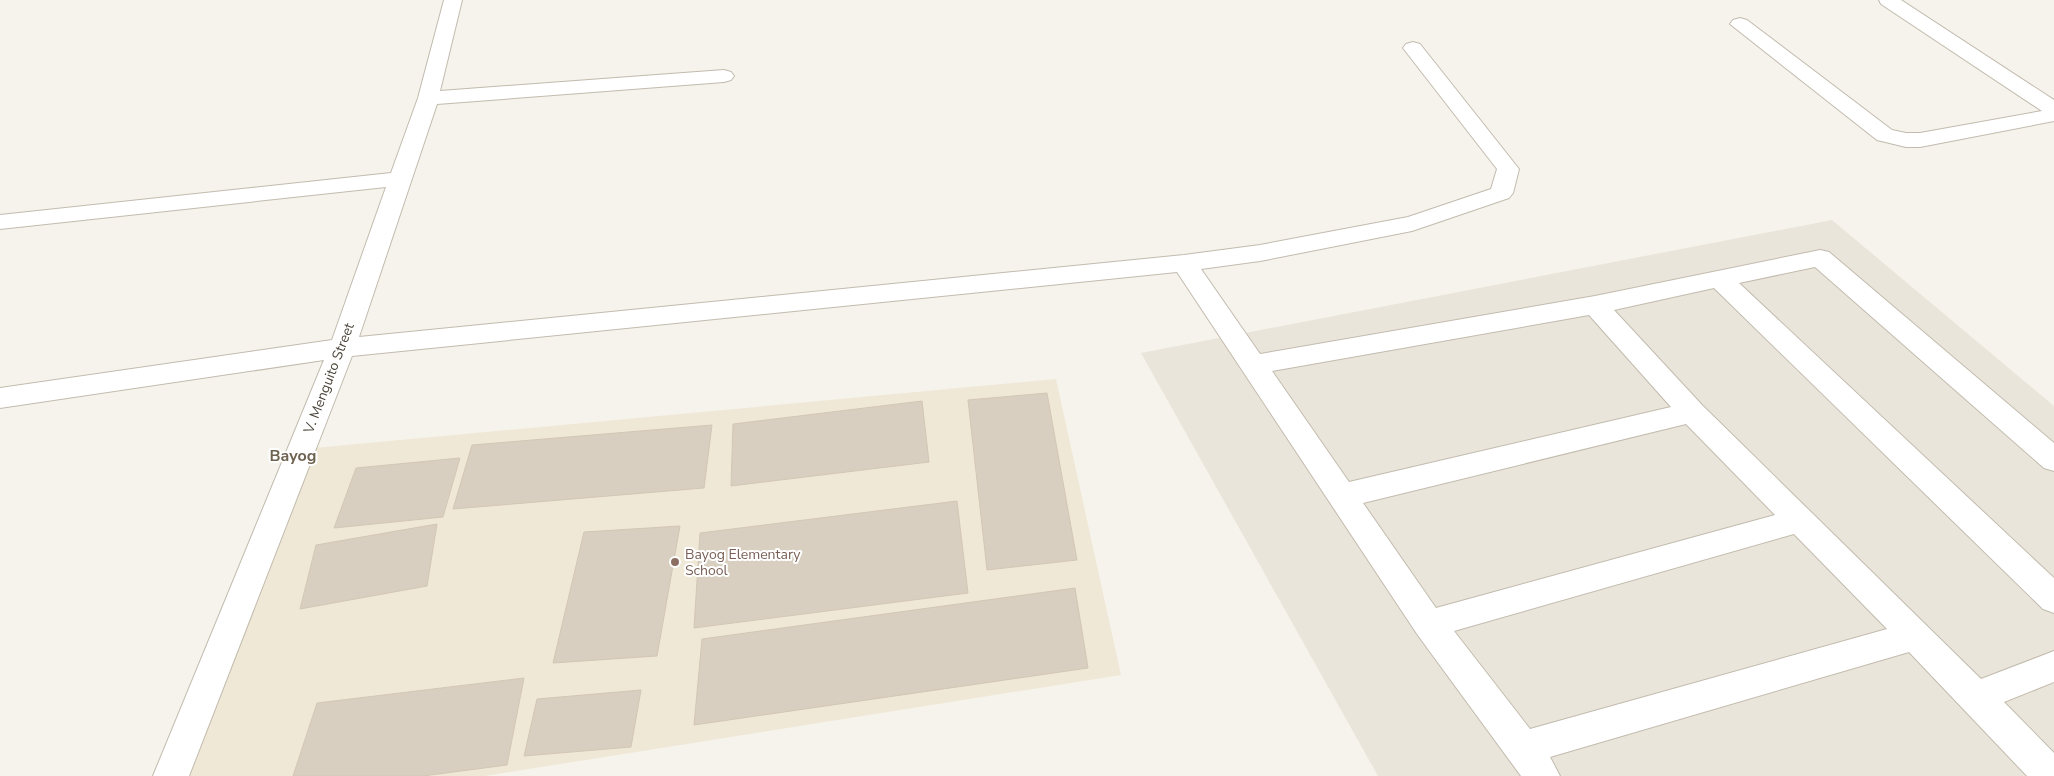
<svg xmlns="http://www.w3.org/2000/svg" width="2054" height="776" viewBox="0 0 2054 776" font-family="'Nunito Sans',sans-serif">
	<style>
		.residential { fill: #eae5da }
		.education { fill: #efe8d6 }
		.building { fill: #d8cfc1; stroke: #d3c7b4 }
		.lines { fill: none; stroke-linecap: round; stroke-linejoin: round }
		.minor-casing { stroke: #c2bbae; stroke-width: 2 }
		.minor { fill: #fff; fill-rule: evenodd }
		.education-dot { fill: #8d6e63; stroke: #fff; stroke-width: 2 }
		.labels { text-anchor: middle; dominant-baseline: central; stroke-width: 4; stroke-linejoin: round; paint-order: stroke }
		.street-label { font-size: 14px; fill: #4b4439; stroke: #fff }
		.education-label { font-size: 14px; fill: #785e54; stroke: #fff; text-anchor: start }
		.quarter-label { font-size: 16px; font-weight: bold; fill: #6e6250; stroke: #fff }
	</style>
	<rect width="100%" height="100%" fill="#f6f3ec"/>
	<path class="residential" d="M1832,220L2054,406V776H1378L1141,353Z"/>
	<path class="education" d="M1056,379L1121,675L485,776H162L303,449Z"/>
	<path class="building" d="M1047,393L1077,560L987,570L968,400Z
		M922,401L929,462L731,486L733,424Z
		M712,425L704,488L453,509L472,445Z
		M460,458L443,517L334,528L356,468Z
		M957,501L968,593L694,628L700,533Z
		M437,524L427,586L300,609L316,545Z
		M680,526L657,656L553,663L584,532Z
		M1075,588L1088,668L694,725L702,639Z
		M524,678L507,765L423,776H293L317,703Z
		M641,690L631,747L524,756L537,699Z"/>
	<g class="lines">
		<defs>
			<path id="minor" d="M444,0H462L440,91L724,70L731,72L734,76L731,80L724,82L437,104L359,337L1184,255L1260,245L1408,217L1491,189L1497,169L1403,48L1406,44L1413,42L1420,44L1519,169L1513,193L1509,198L1412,231L1260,261L1201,269L1260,354L1595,296L1820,250L1829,252L2054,443V471L2044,468L1815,267L1739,283L2054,578V613L2043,609L1714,288L1614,310L1702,405L1981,679L2054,651V682L2004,702L2054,753V776H2027L1909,652L1550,757L1560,776H1521L1417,634L1177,272L352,356L189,776H153L324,360L0,408V388L332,340L386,187L0,229V215L391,173L418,98ZM1589,315L1671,407L1349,482L1272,371ZM1686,424L1775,515L1436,608L1363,503ZM1794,534L1887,629L1530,729L1454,631Z
				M1879,0H1901L2054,100V121L1920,147H1906L1877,140L1730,24L1733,20L1740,18L1747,20L1892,130L1906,133H1920L2042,111L1881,4Z"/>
		</defs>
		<use href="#minor" class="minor-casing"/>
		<use href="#minor" class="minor"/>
	</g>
	<circle class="education-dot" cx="675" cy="562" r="5"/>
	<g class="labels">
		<g class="street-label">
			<text transform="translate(329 378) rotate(-69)">V. Menguito Street</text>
		</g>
		<g class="education-label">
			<text x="685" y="554">Bayog Elementary<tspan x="685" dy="16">School</tspan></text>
		</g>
		<g class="quarter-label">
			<text x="293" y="456">Bayog</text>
		</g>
	</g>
</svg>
